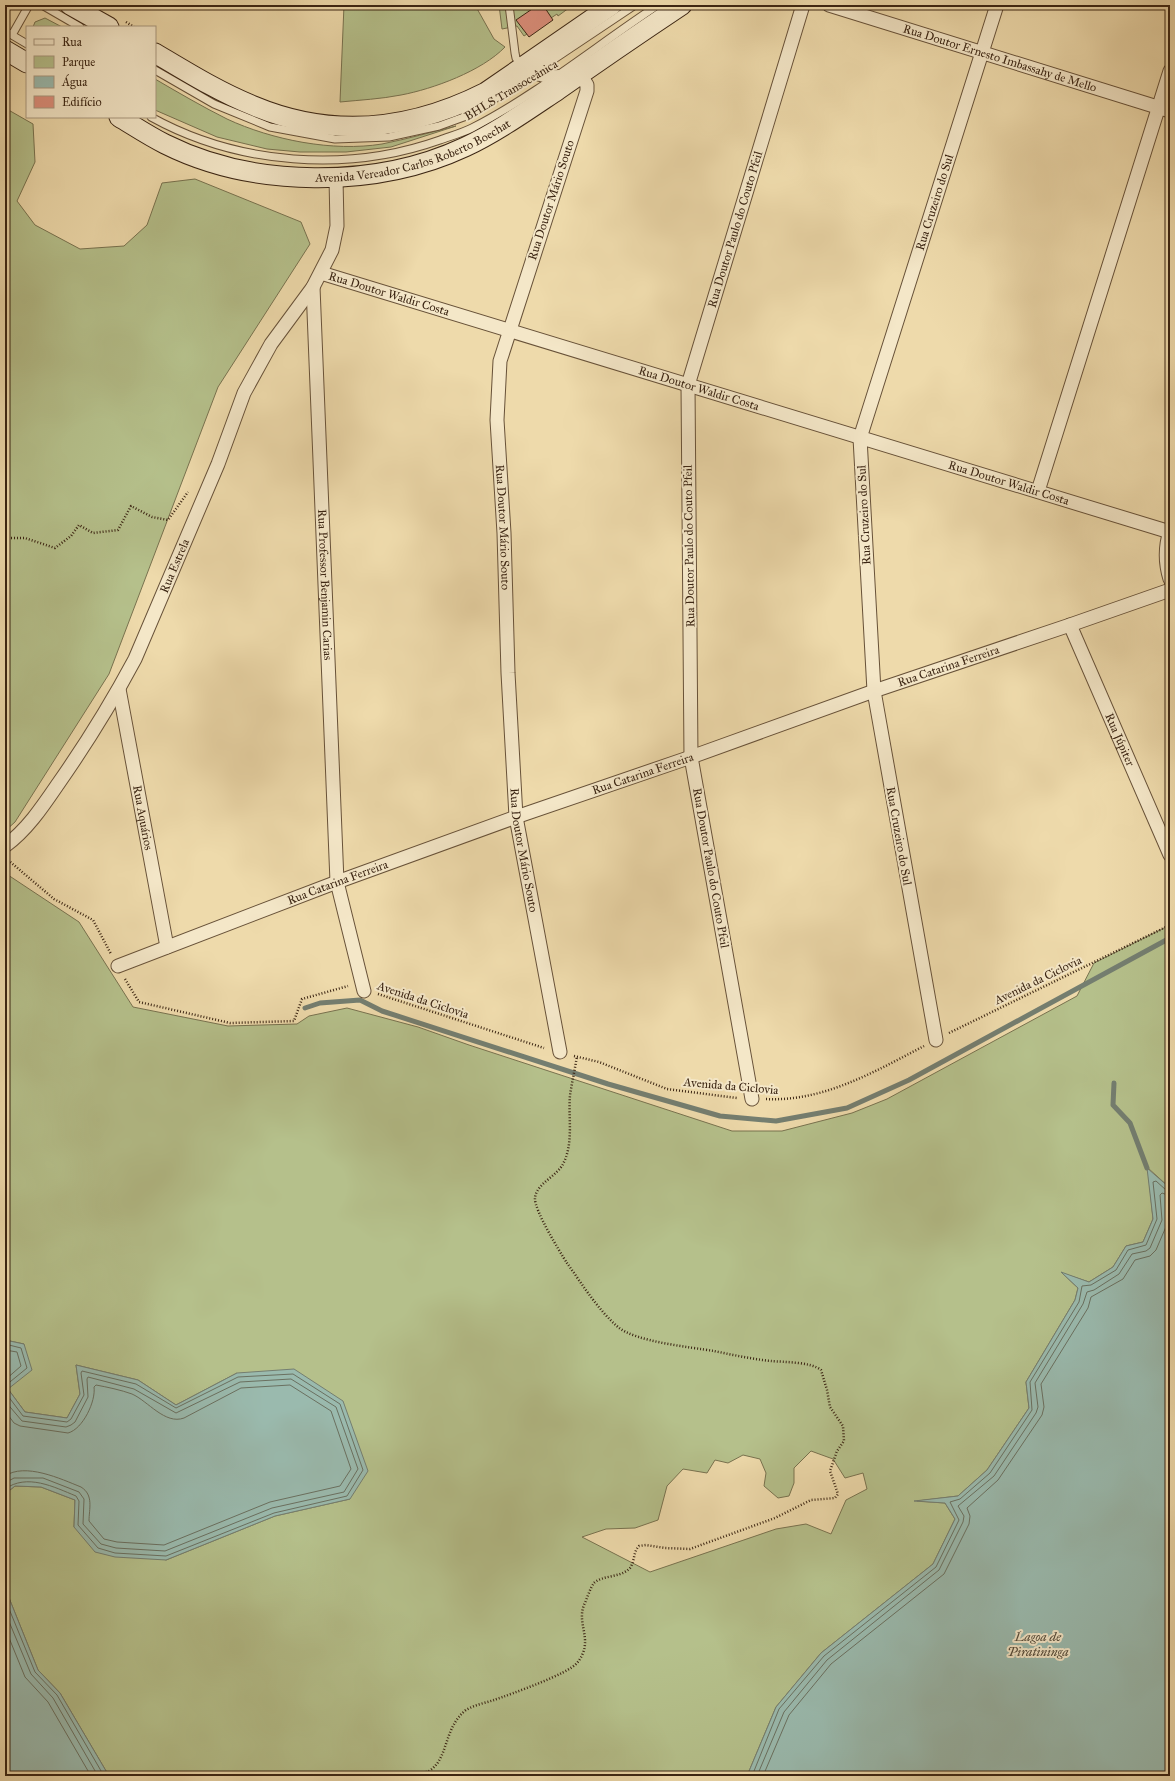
<svg xmlns="http://www.w3.org/2000/svg" width="1175" height="1781" viewBox="0 0 1175 1781" font-family="'IM FELL Great Primer',serif">
	<style>
		.green { fill: #b5c08b; stroke: #78724f; fill-rule: evenodd }
		.water { fill: #9abaae; stroke: #747e70 }
		.lines { fill: none; stroke-linecap: round; stroke-linejoin: round }
		.shore { stroke: #6a7060; stroke-width: 1 }
		.stream { stroke: #747e70; stroke-width: 5 }
		.building { fill: #dd8f7c; stroke: #3b2513 }
		.service-casing { stroke: #685239; stroke-width: 9 }
		.minor-casing { stroke: #685239; stroke-width: 15 }
		.secondary-casing { stroke: #3b2513; stroke-width: 21 }
		.path { stroke: #3b2513; stroke-width: 2.5; stroke-dasharray: 1 2; stroke-linecap: butt }
		.service { stroke: #f4e7c8; stroke-width: 7 }
		.minor { stroke: #f4e7c8; stroke-width: 13 }
		.secondary { stroke: #f4e7c8; stroke-width: 19 }
		.labels { text-anchor: middle; dominant-baseline: central; stroke-width: 4; stroke-linejoin: round; paint-order: stroke }
		.street-label { font-size: 12px; fill: #3b2513; stroke: #f4e7c8 }
		.water-label { font-size: 13px; font-style: italic; fill: #534a3a; stroke: #f4e7c8 }
	</style>
	<rect width="100%" height="100%" fill="#eedaab"/>
	<filter id="stains"><feTurbulence type="fractalNoise" baseFrequency=".005" numOctaves="4"/><feColorMatrix values="0 0 0 0 .2 0 0 0 0 .09 0 0 0 0 .02 0 0 0 .5 -.17"/></filter>
	<radialGradient id="worn" r=".72"><stop offset=".6" stop-color="#630" stop-opacity="0"/><stop offset="1" stop-color="#630" stop-opacity=".3"/></radialGradient>
	<path class="green" d="M344,5H475L494,39L505,47C482,71 433,89 401,95C381,99 360,100 340,102Z
		M499,5H573L558,16L557,14L524,36L517,26L502,29Z
		M45,18L62,27H33L35,22Z
		M155,79C179,93 203,107 227,119C272,140 333,152 382,144C407,139 432,132 456,126L391,147L346,152H300L267,149L217,137L155,110Z
		M5,108L33,124L35,162L17,201L35,225L80,249L124,246L147,225L162,183L195,179L301,222L310,244L218,387L109,674L15,822L5,831Z
		M5,873L79,922L133,1007L228,1026L297,1024L309,1016L347,1008L418,1027L469,1045L732,1131H782L852,1113L887,1099L1077,996L1094,963L1170,925V1188L1148,1168L1153,1219L1143,1242L1126,1246L1113,1267L1089,1282L1062,1273L1078,1288L1075,1300L1026,1382L1029,1408L987,1470L958,1496L917,1501L945,1503L955,1519L933,1564L821,1653L776,1707L747,1776H109L60,1693L38,1670L5,1588V1494L15,1486L41,1487L75,1500L74,1527L166,1560L275,1516L350,1499L237,1373L176,1405L138,1380L76,1365L80,1394L67,1418L25,1412L8,1389L24,1344L5,1340ZM811,1451L833,1459L845,1478L863,1473L867,1489L846,1500L831,1534L806,1524L776,1529L650,1572L582,1537L606,1529L635,1528L658,1520L667,1486L683,1469L707,1473L715,1460L728,1463L743,1455L760,1459L766,1473L764,1486L778,1498L789,1496L794,1483V1468Z"/>
	<path class="water" d="M1147,1168L1170,1188V1776H747L776,1707L821,1653L933,1564L955,1519L945,1503L914,1501L958,1496L987,1470L1029,1408L1026,1382L1075,1300L1078,1288L1061,1272L1089,1282L1113,1267L1126,1246L1143,1242L1153,1219Z
		M5,1340L24,1344L32,1370L8,1389L25,1412L67,1418L80,1394L76,1365L138,1380L176,1405L237,1373L294,1369L343,1401L368,1471L350,1499L275,1516L166,1560L115,1557L95,1552L74,1527L75,1500L41,1487L15,1486L5,1494Z
		M5,1588L38,1670L60,1693L109,1776H5Z"/>
	<g class="lines">
		<path class="shore" d="M5,1344L21,1348L27,1368L5,1386
			M5,1350L17,1352L21,1366L5,1380
			M5,1392L23,1416L67,1422L71,1419L84,1395L81,1373L82,1371L136,1384L176,1408L238,1377L293,1374L340,1404L363,1470L347,1496L274,1513L166,1556L115,1553L98,1548L78,1525L79,1501L76,1496C54,1487 27,1473 5,1489
			M5,1401L22,1421L66,1427L71,1425L75,1422L88,1397L87,1379L88,1377L134,1389L176,1413L240,1382L291,1379L336,1407L358,1469L344,1492L272,1508L165,1551L116,1548L101,1544L83,1524L84,1499L79,1492L43,1478H14L5,1483
			M5,1411L14,1423L20,1426L68,1433C83,1429 96,1401 94,1387L96,1385C107,1387 121,1390 132,1394C148,1401 165,1425 184,1418L241,1388L290,1385L331,1411L351,1469L340,1486L270,1502L164,1545L117,1542L104,1539L89,1521C89,1509 94,1495 81,1487C61,1479 25,1462 5,1476
			M5,1599L35,1672L57,1695L104,1776
			M5,1612L31,1674L53,1698L98,1776
			M5,1628L25,1677L48,1702L91,1776
			M752,1776L779,1709L824,1656L936,1567L959,1520L950,1502L960,1499L990,1473L1032,1410L1030,1382L1079,1302L1082,1286L1091,1285L1116,1270L1128,1250L1146,1245L1157,1219L1153,1182L1156,1181L1166,1190L1170,1191
			M757,1776L784,1712L827,1660L939,1570L963,1522L964,1516L958,1506L994,1476L1036,1413L1038,1407L1035,1383L1083,1304L1087,1292L1094,1290L1119,1274L1132,1254L1146,1251L1150,1248L1162,1220L1160,1195L1162,1193L1170,1196
			M763,1776L789,1715L831,1664L944,1574L969,1524L970,1516L967,1508L998,1480L1042,1415L1044,1407L1041,1384L1088,1308L1091,1297L1123,1279L1135,1260L1150,1256L1156,1250L1168,1222L1167,1204L1170,1202"/>
		<path class="stream" d="M305,1008L320,1003L360,1000L382,1011L608,1084L720,1116L776,1121L847,1108L909,1080L1170,938
			M1114,1083L1113,1105L1130,1123L1147,1168"/>
	</g>
	<path class="building" d="M538,5H543L553,20L529,37L516,20Z"/>
	<g class="lines">
		<defs>
			<path id="service" d="M42,5L80,27
				M509,5L515,53L516,58L522,67
				M5,31L27,44
				M12,35L29,5
				M155,70L214,104L270,127L335,139L389,137L439,126L472,114L635,5
				M151,117C238,165 347,173 440,140C451,136 462,133 472,128C538,94 596,46 658,5"/>
			<g id="minor">
				<path id="s1" d="M829,5L1170,111"/>
				<path id="s2" d="M522,67C545,79 556,78 580,74L587,85V91L500,361L497,420L504,533L508,673L516,817L560,1052"/>
				<path id="s3" d="M321,273L1170,532"/>
				<path id="s4" d="M313,287L337,882L364,991"/>
				<path d="M1038,491L1170,71"/>
				<path d="M1170,531C1165,547 1165,563 1170,579"/>
				<path id="s5" d="M1070,625L1170,855"/>
				<path id="s6" d="M119,689L167,947"/>
				<path id="s7" d="M5,846C27,830 43,806 58,784C86,744 112,702 135,659L218,464L244,393L271,344L313,287L332,250L337,226L336,178"/>
				<path id="s8" d="M118,966L337,882L516,817L691,757L874,691L1070,625L1170,590"/>
				<path id="s9" d="M936,1040L874,691L860,438L997,5"/>
				<path id="s10" d="M752,1099L691,757L688,385L803,5"/>
			</g>
			<g id="secondary">
				<path d="M70,5L109,27"/>
				<path d="M5,50L27,63"/>
				<path d="M155,53C187,72 219,92 254,106C333,139 411,130 486,92L612,5"/>
				<path id="s11" d="M119,117C134,126 149,136 165,144C253,188 375,189 465,147C497,132 528,110 558,90C599,61 640,33 682,5"/>
			</g>
		</defs>
		<use href="#service" class="service-casing"/>
		<use href="#minor" class="minor-casing"/>
		<use href="#secondary" class="secondary-casing"/>
		<path class="path" d="M126,22L134,27
			M5,538H25L55,548L71,536L79,525L93,533L118,530L131,506L152,517L168,520L188,492
			M8,860L54,899L93,920L111,954
			M125,979L139,1002L230,1023L294,1021L302,999L348,986
			M378,994L544,1048
			M949,1033L1170,925
			M574,1056L599,1062L667,1089L737,1098
			M766,1099C823,1102 874,1072 924,1046
			M402,1776C410,1774 422,1774 429,1771C449,1759 443,1728 466,1710C474,1705 485,1703 494,1700C511,1694 568,1674 577,1663C595,1641 576,1625 584,1605C587,1599 590,1588 594,1583C602,1575 621,1578 630,1568C635,1561 633,1552 639,1546L646,1545L665,1548L690,1549L775,1518L811,1500L835,1498L838,1494L830,1471L837,1451L844,1441L843,1426L830,1407L827,1390L821,1370C812,1362 783,1362 771,1361C752,1359 733,1355 714,1351C690,1347 636,1342 618,1327C598,1310 582,1284 567,1263C560,1252 534,1210 535,1198C536,1184 557,1176 563,1164C574,1143 568,1117 570,1095C572,1082 575,1069 577,1056"/>
		<use href="#service" class="service"/>
		<use href="#minor" class="minor"/>
		<use href="#secondary" class="secondary"/>
	</g>
	<g class="labels">
		<g class="street-label">
			<text stroke="none"><textPath href="#s1" startOffset="179">Rua Doutor Ernesto Imbassahy de Mello</textPath></text>
			<text transform="translate(511 90) rotate(-31)">BHLS Transoceânica</text>
			<text stroke="none"><textPath href="#s11" startOffset="311">Avenida Vereador Carlos Roberto Boechat</textPath></text>
			<text transform="translate(551 200) rotate(-72)">Rua Doutor Mário Souto</text>
			<text stroke="none"><textPath href="#s9" startOffset="855">Rua Cruzeiro do Sul</textPath></text>
			<text stroke="none"><textPath href="#s10" startOffset="882">Rua Doutor Paulo do Couto Pfeil</textPath></text>
			<text stroke="none"><textPath href="#s3" startOffset="71">Rua Doutor Waldir Costa</textPath></text>
			<text stroke="none"><textPath href="#s3" startOffset="395">Rua Doutor Waldir Costa</textPath></text>
			<text stroke="none"><textPath href="#s3" startOffset="719">Rua Doutor Waldir Costa</textPath></text>
			<text transform="translate(864 515) rotate(-93)">Rua Cruzeiro do Sul</text>
			<text stroke="none"><textPath href="#s2" startOffset="529">Rua Doutor Mário Souto</textPath></text>
			<text transform="translate(689 546) rotate(-91)">Rua Doutor Paulo do Couto Pfeil</text>
			<text stroke="none"><textPath href="#s7" startOffset="330">Rua Estrela</textPath></text>
			<text stroke="none"><textPath href="#s4" startOffset="298">Rua Professor Benjamin Carias</textPath></text>
			<text stroke="none"><textPath href="#s8" startOffset="883">Rua Catarina Ferreira</textPath></text>
			<text stroke="none"><textPath href="#s5" startOffset="125">Rua Júpiter</textPath></text>
			<text stroke="none"><textPath href="#s8" startOffset="559">Rua Catarina Ferreira</textPath></text>
			<text stroke="none"><textPath href="#s6" startOffset="131">Rua Aquários</textPath></text>
			<text transform="translate(899 836) rotate(80)">Rua Cruzeiro do Sul</text>
			<text stroke="none"><textPath href="#s2" startOffset="853">Rua Doutor Mário Souto</textPath></text>
			<text transform="translate(711 868) rotate(80)">Rua Doutor Paulo do Couto Pfeil</text>
			<text stroke="none"><textPath href="#s8" startOffset="235">Rua Catarina Ferreira</textPath></text>
			<text transform="translate(1038 980) rotate(-26)">Avenida da Ciclovia</text>
			<text transform="translate(423 1000) rotate(18)">Avenida da Ciclovia</text>
			<text transform="translate(731 1086) rotate(5)">Avenida da Ciclovia</text>
		</g>
		<g class="water-label">
			<text x="1038" y="1637">Lagoa de<tspan x="1038" dy="15">Piratininga</tspan></text>
		</g>
	</g>
	<rect width="1175" height="1781" fill="none" stroke="#eedaab" stroke-width="20"/>
	<rect x="6" y="6" width="1163" height="1769" fill="none" stroke="#3b2513" stroke-width="2"/>
	<rect x="10" y="10" width="1155" height="1761" fill="none" stroke="#3b2513"/>
	<rect x="26" y="26" width="130" height="92" fill="#f4e7c8" stroke="#aa9980"/>
	<rect x="34" y="39" width="20" height="6" fill="#f4e7c8" stroke="#aa9980"/>
	<text x="62" y="46" font-size="12" fill="#3b2513">Rua</text>
	<rect x="34" y="56" width="20" height="12" fill="#b5c08b" stroke="#aa9980"/>
	<text x="62" y="66" font-size="12" fill="#3b2513">Parque</text>
	<rect x="34" y="76" width="20" height="12" fill="#9abaae" stroke="#aa9980"/>
	<text x="62" y="86" font-size="12" fill="#3b2513">Água</text>
	<rect x="34" y="96" width="20" height="12" fill="#dd8f7c" stroke="#aa9980"/>
	<text x="62" y="106" font-size="12" fill="#3b2513">Edifício</text>
	<rect width="100%" height="100%" filter="url(#stains)"/>
	<rect width="100%" height="100%" fill="url(#worn)"/>
</svg>
